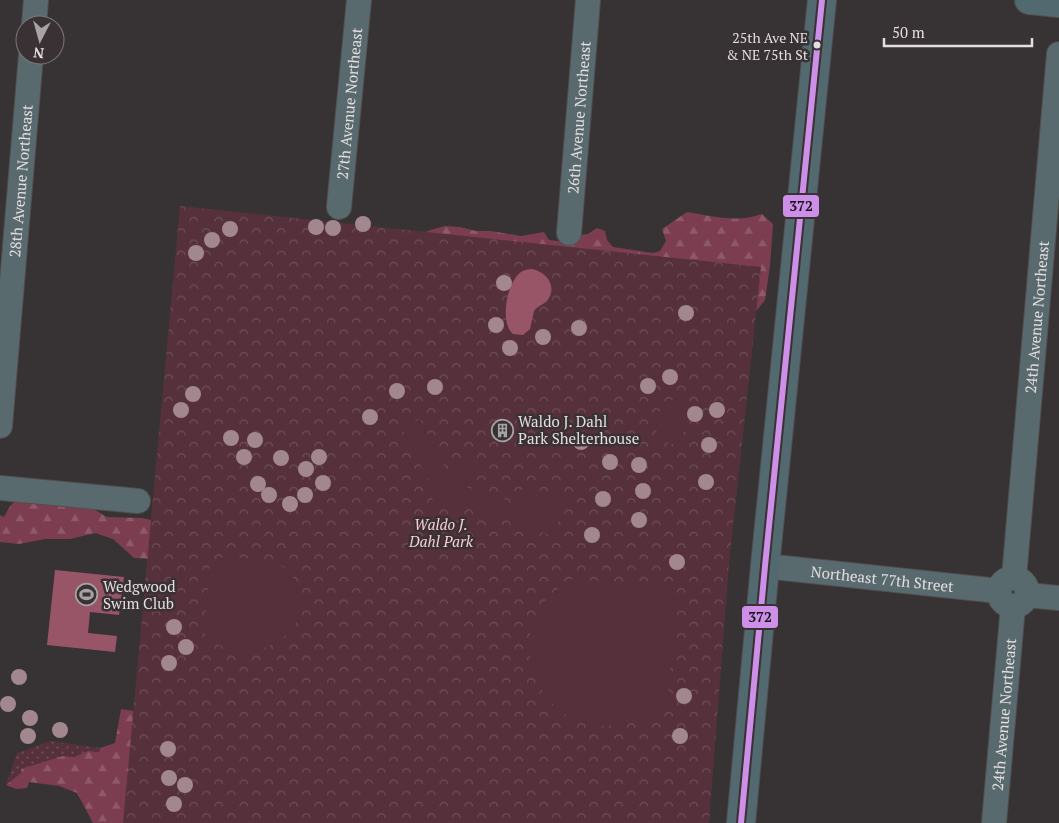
<svg xmlns="http://www.w3.org/2000/svg" width="1059" height="823" viewBox="0 0 1059 823" font-family="'PT Serif',serif">
	<style>
		.grass { fill: url(#grass-dots) }
		.forest { fill: url(#forest-firs) }
		.park { fill: url(#park-crowns) }
		.garden { fill: #56313b }
		.water { fill: #995568 }
		.lines { fill: none; stroke-linecap: round; stroke-linejoin: round }
		.street-casing { stroke: #524f4f; stroke-width: 26 }
		.secondary-casing { stroke: #524f4f; stroke-width: 30 }
		.street { stroke: #596a6f; stroke-width: 24 }
		.secondary { stroke: #526970; stroke-width: 28 }
		.bus-1-casing { stroke: #393133; stroke-width: 10 }
		.bus-1 { stroke: #ce8fe9; stroke-width: 6 }
		.tree { fill: #a2888e }
		.bus-dot { fill: #e3dedf; stroke: #393133; stroke-width: 2 }
		.labels { text-anchor: middle; dominant-baseline: central; stroke-width: 5; stroke-linejoin: round; paint-order: stroke }
		.bus-label { font-size: 14px; fill: #e3dedf; stroke: #393133; text-anchor: end }
		.street-label { font-size: 15px; fill: #e3dedf; stroke: #393133 }
		.poi-label { font-size: 15px; fill: #e3dedf; stroke: #393133; text-anchor: start }
		.park-label { font-size: 15px; font-style: italic; fill: #facdd7; stroke: #393133 }
		.line-badge { stroke: #393133; stroke-width: 2 }
		.pale-badge-label { font-size: 14px; text-anchor: middle; font-weight: bold; fill: #111 }
	</style>
	<defs>
		<pattern id="grass-dots" width="8" height="8" patternUnits="userSpaceOnUse" patternTransform="scale(1.25)"><rect width="8" height="8" fill="#56313b"/><path d="M2 2h.1M6 6h.1" fill="none" stroke="#6e4e57" stroke-width="1.8" stroke-linecap="round"/></pattern>
		<pattern id="forest-firs" width="22" height="20" patternUnits="userSpaceOnUse" patternTransform="scale(1.25)"><rect width="22" height="20" fill="#7b3d4f"/><path d="M5 1l3.5 6h-7zM16 11l3.5 6h-7z" fill="#8e5968"/></pattern>
		<pattern id="park-crowns" width="20" height="18" patternUnits="userSpaceOnUse" patternTransform="scale(1.25)"><rect width="20" height="18" fill="#56313b"/><path d="M2 6a3 3 0 1 1 6 0M12 15a3 3 0 1 1 6 0" fill="none" stroke="#6e4e57"/></pattern>
	</defs>
	<rect width="100%" height="100%" fill="#373334"/>
	<path class="grass" d="M50,741L100,748L99,752L88,751L74,757L63,756L21,770V773L6,785L17,753Z"/>
	<path class="forest" d="M687,212C712,216 737,223 762,214L773,224L770,266L765,300L756,311L420,235L430,230L445,226L460,227L476,231H491L521,236L544,232L549,240L565,242L579,235L588,234L597,228L605,231L607,240L613,247L653,253L660,251L666,241L662,229Z
		M17,499L69,507H90L107,517L142,518L160,522L157,559L134,558L113,539L95,533L70,539H45L19,544L0,542V515L4,517L10,506Z
		M121,709L133,711L142,726L183,823H93L77,793L59,786L29,782L27,788L16,789L6,785L21,773V769L63,756L74,757L88,751L99,752L100,748L115,743Z"/>
	<path class="park" d="M180,206L761,267L729,564L709,823H123Z"/>
	<path class="garden" d="M682,398C706,405 681,429 681,441L671,444C649,435 656,422 662,405L668,401Z
		M420,419L449,475L467,453L481,464L463,486L507,500L501,519C490,515 465,505 455,505C449,504 445,509 439,506C432,503 431,496 433,489L402,429Z
		M524,485L566,500L553,536L511,521Z
		M223,557C233,558 268,559 276,563C297,572 306,598 298,619C295,627 287,635 280,639C254,658 227,656 204,633L210,566Z
		M569,579L665,586L678,606L666,707C640,727 593,733 565,714C536,695 523,655 533,622C538,603 556,592 569,579Z"/>
	<path class="water" d="M532,269C547,272 558,287 547,301C543,305 537,306 534,311L530,329L523,335L513,334C499,322 507,282 521,272C524,270 528,269 532,269Z
		M55,570L124,577L119,615L90,612L88,633L117,636L115,652L47,645Z"/>
	<g class="lines">
		<defs>
			<g id="street">
				<path d="M34,25L36,0"/>
				<path id="s1" d="M339,207L359,0"/>
				<path id="s2" d="M569,233L588,0"/>
				<path id="s3" d="M0,426L31,55"/>
				<path d="M0,488L138,501"/>
				<path id="s4" d="M765,566L999,591"/>
				<circle cx="1013" cy="592" r="14"/>
				<path id="s5" d="M1014,578L1059,54"/>
				<path d="M1027,595L1059,598"/>
				<path id="s6" d="M994,823L1013,606"/>
			</g>
			<path id="secondary" d="M1029,0L1059,3
				M741,823L765,566L822,0"/>
		</defs>
		<use href="#street" class="street-casing"/>
		<use href="#secondary" class="secondary-casing"/>
		<use href="#street" class="street"/>
		<use href="#secondary" class="secondary"/>
		<defs>
			<path id="bus-1" d="M741,823L765,566L822,0"/>
		</defs>
		<use href="#bus-1" class="bus-1-casing"/>
		<use href="#bus-1" class="bus-1"/>
	</g>
	<g class="tree">
		<circle cx="363" cy="224" r="8"/>
		<circle cx="316" cy="227" r="8"/>
		<circle cx="333" cy="228" r="8"/>
		<circle cx="230" cy="229" r="8"/>
		<circle cx="212" cy="240" r="8"/>
		<circle cx="196" cy="253" r="8"/>
		<circle cx="504" cy="283" r="8"/>
		<circle cx="686" cy="313" r="8"/>
		<circle cx="496" cy="325" r="8"/>
		<circle cx="579" cy="328" r="8"/>
		<circle cx="543" cy="337" r="8"/>
		<circle cx="510" cy="348" r="8"/>
		<circle cx="670" cy="377" r="8"/>
		<circle cx="648" cy="386" r="8"/>
		<circle cx="435" cy="387" r="8"/>
		<circle cx="397" cy="391" r="8"/>
		<circle cx="193" cy="394" r="8"/>
		<circle cx="181" cy="410" r="8"/>
		<circle cx="717" cy="410" r="8"/>
		<circle cx="695" cy="414" r="8"/>
		<circle cx="370" cy="417" r="8"/>
		<circle cx="231" cy="438" r="8"/>
		<circle cx="255" cy="440" r="8"/>
		<circle cx="581" cy="442" r="8"/>
		<circle cx="709" cy="445" r="8"/>
		<circle cx="244" cy="457" r="8"/>
		<circle cx="319" cy="457" r="8"/>
		<circle cx="281" cy="458" r="8"/>
		<circle cx="610" cy="462" r="8"/>
		<circle cx="639" cy="465" r="8"/>
		<circle cx="306" cy="469" r="8"/>
		<circle cx="706" cy="482" r="8"/>
		<circle cx="323" cy="483" r="8"/>
		<circle cx="258" cy="484" r="8"/>
		<circle cx="643" cy="491" r="8"/>
		<circle cx="269" cy="495" r="8"/>
		<circle cx="305" cy="495" r="8"/>
		<circle cx="603" cy="499" r="8"/>
		<circle cx="290" cy="504" r="8"/>
		<circle cx="639" cy="520" r="8"/>
		<circle cx="592" cy="535" r="8"/>
		<circle cx="677" cy="562" r="8"/>
		<circle cx="174" cy="627" r="8"/>
		<circle cx="186" cy="647" r="8"/>
		<circle cx="169" cy="663" r="8"/>
		<circle cx="19" cy="677" r="8"/>
		<circle cx="684" cy="696" r="8"/>
		<circle cx="8" cy="704" r="8"/>
		<circle cx="30" cy="718" r="8"/>
		<circle cx="60" cy="730" r="8"/>
		<circle cx="28" cy="736" r="8"/>
		<circle cx="680" cy="736" r="8"/>
		<circle cx="168" cy="749" r="8"/>
		<circle cx="169" cy="778" r="8"/>
		<circle cx="185" cy="785" r="8"/>
		<circle cx="174" cy="804" r="8"/>
	</g>
	<defs>
		<symbol id="building-ring" viewBox="-11 -11 22 22"><circle r="9.5" fill="#393133" stroke="#a7a2a3" stroke-width="1.5"/><path d="M-4-6H4V6H1V3H-1V6H-4ZM-2.5-4.3h1.7v1.8h-1.7ZM.8-4.3h1.7v1.8H.8ZM-2.5-1h1.7V.8h-1.7ZM.8-1h1.7V.8H.8Z" fill="#a7a2a3"/></symbol>
		<symbol id="stadium-ring" viewBox="-11 -11 22 22"><circle r="9.5" fill="#393133" stroke="#a7a2a3" stroke-width="1.5"/><path d="M0-5a6.5 5 0 1 0 0 10a6.5 5 0 1 0 0-10ZM-3.5-1.8h7v3.6h-7Z" fill="#a7a2a3"/></symbol>
	</defs>
	<g fill-rule="evenodd">
		<use href="#building-ring" x="490" y="418" width="25" height="25"/>
		<use href="#stadium-ring" x="74" y="582" width="25" height="25"/>
	</g>
	<circle class="bus-dot" cx="817" cy="45" r="4.5"/>
	<g class="labels">
		<g class="bus-label">
			<text x="808" y="37">25th Ave NE<tspan x="808" dy="17">&amp; NE 75th St</tspan></text>
		</g>
		<g class="street-label">
			<text stroke="none"><textPath href="#s1" startOffset="104">27th Avenue Northeast</textPath></text>
			<text stroke="none"><textPath href="#s2" startOffset="116">26th Avenue Northeast</textPath></text>
			<text stroke="none"><textPath href="#s3" startOffset="246">28th Avenue Northeast</textPath></text>
			<text stroke="none"><textPath href="#s5" startOffset="262">24th Avenue Northeast</textPath></text>
			<text stroke="none"><textPath href="#s4" startOffset="118">Northeast 77th Street</textPath></text>
			<text stroke="none"><textPath href="#s6" startOffset="109">24th Avenue Northeast</textPath></text>
		</g>
		<g class="poi-label">
			<text x="518" y="421">Waldo J. Dahl<tspan x="518" dy="17">Park Shelterhouse</tspan></text>
			<text x="103" y="586">Wedgwood<tspan x="103" dy="17">Swim Club</tspan></text>
		</g>
		<g class="park-label">
			<text x="441" y="524">Waldo J.<tspan x="441" dy="17">Dahl Park</tspan></text>
		</g>
	</g>
	<g class="line-badge">
		<rect x="782" y="194" width="38" height="24" rx="5" fill="#ce8fe9"/>
		<rect x="741" y="605" width="38" height="24" rx="5" fill="#ce8fe9"/>
	</g>
	<g class="pale-badge-label">
		<text x="801" y="211">372</text>
		<text x="760" y="622">372</text>
	</g>
	<g transform="translate(40 40) rotate(186)"><circle r="24" fill="#393133" stroke="#7d7678"/>
	<path d="M0-4L9 19L0 12L-9 19Z" fill="#a7a2a3"/>
	<text y="-8" font-size="14" font-weight="bold" text-anchor="middle" fill="#e3dedf">N</text>
	</g>
	<path d="M884 38v8h148v-8" fill="none" stroke="#e3dedf" stroke-width="2.5"/>
	<text x="892" y="38" font-size="15" fill="#e3dedf" stroke="#393133" stroke-width="4" paint-order="stroke">50 m</text>
</svg>
